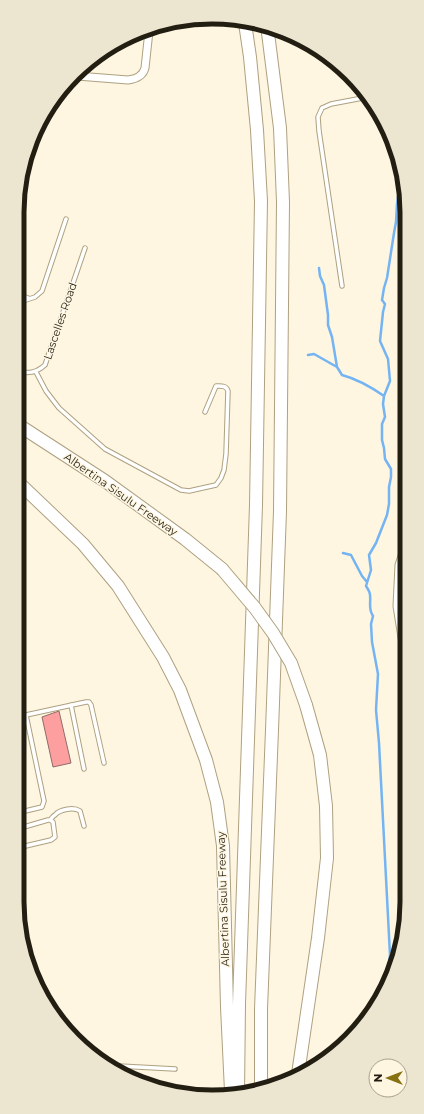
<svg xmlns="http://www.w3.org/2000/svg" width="424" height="1114" viewBox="0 0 424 1114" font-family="Montserrat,sans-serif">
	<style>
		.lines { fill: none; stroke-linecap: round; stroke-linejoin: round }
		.stream { stroke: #74b4f3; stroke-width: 2.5 }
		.building { fill: #fd9f9e; stroke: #8f6b6a }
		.service-casing { stroke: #aea181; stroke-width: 5.5 }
		.minor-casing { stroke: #aea181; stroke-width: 9 }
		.motorway-casing { stroke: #aea181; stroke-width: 14 }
		.service { stroke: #fff; stroke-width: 3.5 }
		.minor { stroke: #fff; stroke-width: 7 }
		.motorway { stroke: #fff; stroke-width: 12 }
		.motorway-bridge-casing { stroke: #aea181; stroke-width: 14; stroke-linecap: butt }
		.motorway-bridge { stroke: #fff; stroke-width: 12 }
		.labels { text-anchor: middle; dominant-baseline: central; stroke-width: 3; stroke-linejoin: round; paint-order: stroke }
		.street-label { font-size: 11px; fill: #231e12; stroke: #fef6e1 }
		.rim { fill: none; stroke: #231e12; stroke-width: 5 }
	</style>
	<rect width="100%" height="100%" fill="#fef6e1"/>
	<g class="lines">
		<path class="stream" d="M319,268L320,276L324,285L328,315V325L332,337L337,367L342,375C357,379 371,387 384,396
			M308,355L314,354L337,367
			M343,553L351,555L362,576L367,582
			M386,982L390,955L379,743L376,710L378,674L372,642L371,624L373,616C368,609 371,603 370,595C370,592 368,589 366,586L371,570L369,555L376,543L387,515L389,504V487L391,477V469L385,459L384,448L382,440V424L385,417L383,404L384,396L390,381L388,359L380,341L383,312L385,304L382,300L384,288L387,278L394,233L396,222L397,204L401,175L400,170"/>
	</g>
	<path class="building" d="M59,711L71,763L53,767L42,717Z"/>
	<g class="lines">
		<defs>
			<path id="service" d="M381,124L383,120
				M342,286L319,131L318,117L322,108L331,104L368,97
				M17,294L28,298
				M17,303L35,297L42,291L66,219
				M17,371C28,374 36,373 45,365L85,248
				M36,372L46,391L59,408L105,449L181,490L189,491L216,485L221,478L224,470L226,454L228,391C226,385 221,386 216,386L205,412
				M71,705L84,769
				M26,715L86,702H89L91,705L104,763
				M17,716L26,715L44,801L42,807L17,813
				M17,829L48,820H50C52,818 53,816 55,815C60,809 74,807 80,811L84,826
				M17,848L51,840L55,837L53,822L50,820
				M112,1068L119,1066L175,1069"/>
			<path id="minor" d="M77,76L128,80C136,79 143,76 145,68L149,31
				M406,546L403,553L399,565L397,606L406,663"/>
			<path id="motorway" d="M17,424L105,481L185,539L222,569
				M17,481L83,544L118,586L163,657L180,690L206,760L217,802L223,846L227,1007L231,1091
				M298,1074L318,938L327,858L326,806L320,755L306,705
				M261,1089V1009L272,730L280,511L283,202L280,128L267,25
				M238,1094L239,1004L256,505L261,201L257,130L250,57L245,23"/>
		</defs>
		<use href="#service" class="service-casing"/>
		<use href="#minor" class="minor-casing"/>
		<use href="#motorway" class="motorway-casing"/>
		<use href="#service" class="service"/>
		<use href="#minor" class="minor"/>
		<use href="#motorway" class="motorway"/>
		<defs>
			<path id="motorway-bridge" d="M222,569L255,608L273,633L291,663L306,705"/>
		</defs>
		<use href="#motorway-bridge" class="motorway-bridge-casing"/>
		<use href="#motorway-bridge" class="motorway-bridge"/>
	</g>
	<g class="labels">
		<g class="street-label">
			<text transform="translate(60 321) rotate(-71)">Lascelles Road</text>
			<text transform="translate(121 494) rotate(35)">Albertina Sisulu Freeway</text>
			<text transform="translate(223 899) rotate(-92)">Albertina Sisulu Freeway</text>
		</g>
	</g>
	<path d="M0 0H424V1114H0ZM212 24H212A188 188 0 0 1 400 212V902A188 188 0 0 1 212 1090H212A188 188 0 0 1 24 902V212A188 188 0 0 1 212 24Z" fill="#ece5d0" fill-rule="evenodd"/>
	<path class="rim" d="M212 24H212A188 188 0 0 1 400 212V902A188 188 0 0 1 212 1090H212A188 188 0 0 1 24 902V212A188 188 0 0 1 212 24Z"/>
	<g transform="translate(388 1078) rotate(270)"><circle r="19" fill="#fef6e1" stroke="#a6a08e"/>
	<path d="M0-3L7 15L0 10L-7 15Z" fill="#867010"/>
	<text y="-6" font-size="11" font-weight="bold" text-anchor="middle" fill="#231e12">N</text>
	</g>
</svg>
